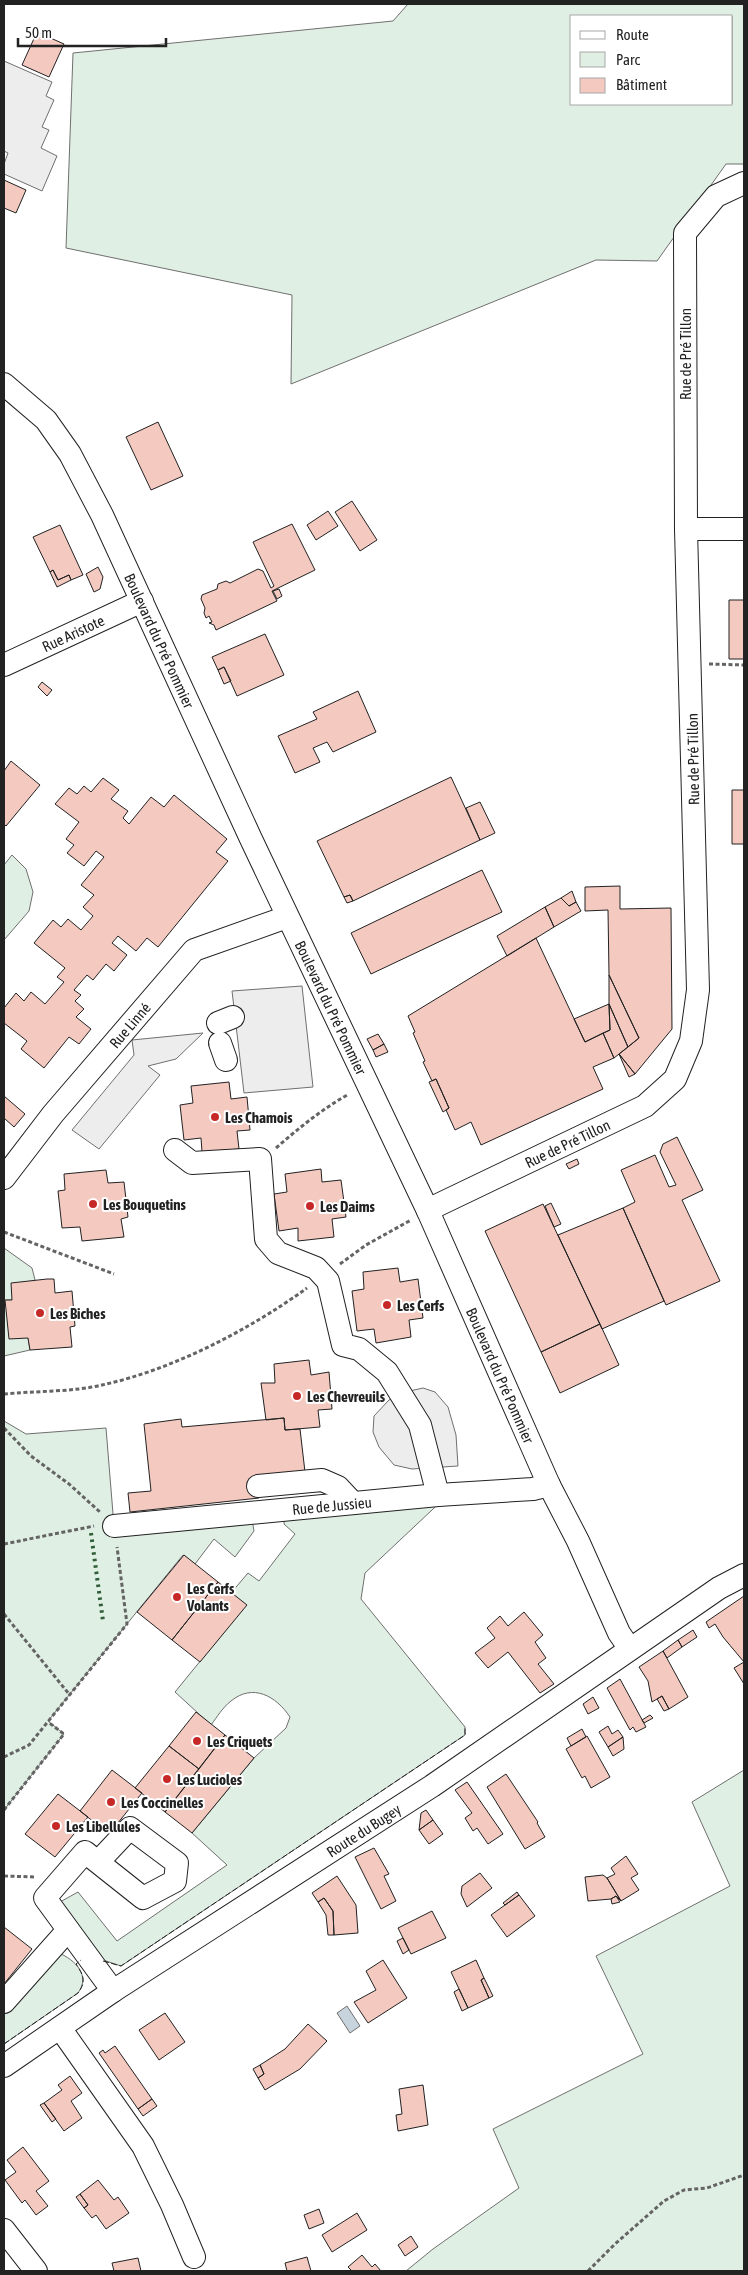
<svg xmlns="http://www.w3.org/2000/svg" width="748" height="2275" viewBox="0 0 748 2275" font-family="'Asap Condensed',sans-serif">
	<style>
		.green { fill: #e0efe3; stroke: #6f6f6f; fill-rule: evenodd }
		.parking { fill: #ededed; stroke: #6f6f6f }
		.water { fill: #c7d3dd; stroke: #6f6f6f }
		.building { fill: #f3c9c0; stroke: #222 }
		.lines { fill: none; stroke-linecap: round; stroke-linejoin: round }
		.minor-casing { stroke: #222; stroke-width: 24 }
		.path { stroke: #646464; stroke-width: 3; stroke-dasharray: 4 2.5; stroke-linecap: butt }
		.minor { stroke: #fff; stroke-width: 22 }
		.hedge { stroke: #2f5e38; stroke-width: 4; stroke-dasharray: 2.5 4; stroke-linecap: butt }
		.fence { stroke: #222; stroke-width: 1; stroke-dasharray: 6 2.5; stroke-linecap: butt }
		.poi-dot { fill: #c62828; stroke: #fff; stroke-width: 2 }
		.labels { text-anchor: middle; dominant-baseline: central; stroke-width: 4; stroke-linejoin: round; paint-order: stroke }
		.street-label { font-size: 15px; fill: #222; stroke: #fff }
		.poi-label { font-size: 15px; font-weight: bold; fill: #222; stroke: #fff; text-anchor: start }
	</style>
	<rect width="100%" height="100%" fill="#fff"/>
	<path class="green" d="M408,4H744V164H726L657,261L596,260L291,384L292,295L66,248L73,53L393,21ZM572,16H732V104H572Z
		M12,855L26,869L33,892L29,911L4,940V865Z
		M4,1248L32,1268L35,1280L12,1300H6L28,1338L30,1350L4,1356Z
		M4,1421L26,1434L106,1428L114,1526L251,1513L254,1531L235,1557L214,1539L195,1564L183,1555L48,1721L64,1734L4,1810Z
		M449,1494L365,1573L361,1599L465,1727V1735L121,1966L97,1958L60,1902L78,1892L117,1941L227,1865L192,1833L254,1758L286,1728L290,1717C276,1696 253,1683 231,1701C223,1707 217,1717 211,1725L175,1692L246,1605L231,1593L248,1573L259,1581L295,1534L284,1524L285,1509Z
		M744,1770V2271H406L433,2249L519,2188L493,2129L643,2054L596,1956L730,1886L692,1802Z
		M59,1953C75,1960 91,1975 78,1993L4,2044V2002Z"/>
	<path class="parking" d="M4,61L52,82L46,96L54,100L42,127L49,130L41,148L57,156L42,191L4,174V164L8,153L4,151Z
		M302,986L313,1087L244,1093L232,991Z
		M203,1033L176,1059L148,1066L160,1075L99,1149L72,1130L134,1055L132,1040Z
		M423,1388L435,1392L448,1407L456,1435L458,1466L412,1469L394,1465L379,1447L373,1432L374,1416L389,1400L401,1393Z"/>
	<path class="water" d="M347,2006L360,2026L350,2033L337,2013Z"/>
	<path class="building" d="M37,32L64,44L49,77L22,65Z
		M4,180L26,190L16,213L4,208Z
		M158,422L183,476L151,490L126,437Z
		M352,501L377,540L360,551L335,512Z
		M328,511L338,526L316,540L307,525Z
		M292,524L315,570L272,591L277,601L216,630L214,625L209,623L212,622L209,616L206,618L204,613L205,608L201,599L202,595L217,589L218,584L226,581L230,583L258,569L263,571L271,588L274,586L253,542Z
		M60,525L83,575L71,580L69,575L58,580L53,570L50,572L33,537Z
		M98,567L103,577L100,589L94,592L86,574Z
		M53,570L58,580L69,575L71,580L57,587L50,572Z
		M279,589L282,596L277,599L273,591Z
		M729,600H744V659H729Z
		M265,634L284,675L237,696L224,667L218,670L212,657Z
		M224,667L231,681L224,684L218,670Z
		M42,682L52,690L47,696L38,687Z
		M358,691L376,732L333,752L327,742L313,748L320,762L295,773L278,736L317,719L313,712Z
		M11,761L40,785L6,826L4,824V771Z
		M451,777L480,840L353,901L350,895L344,897L317,841Z
		M103,778L119,790L111,799L128,811L123,818L129,824L151,797L164,807L174,795L227,839L216,852L228,861L158,947L147,938L136,951L118,936L112,943L127,955L114,971L106,964L93,980L87,975L74,990L81,995L75,1001L84,1009L76,1017L91,1029L79,1044L69,1037L44,1068L21,1049L27,1041L4,1023V1008L16,993L24,1001L31,992L45,1004L64,982L57,977L65,968L34,943L53,920L61,927L68,919L81,930L93,916L83,907L94,895L81,885L104,857L96,851L84,866L67,853L74,845L66,839L79,822L55,804L69,788L77,794L84,786L91,792Z
		M732,790H744V844H732Z
		M480,802L495,833L480,840L466,808Z
		M482,870L502,912L371,974L351,933Z
		M620,886V909L671,908L672,1029L635,1074L619,1054L639,1038L609,975L608,910L585,911V887Z
		M572,891L576,902L569,906L561,898Z
		M350,895L353,901L347,903L344,897Z
		M561,898L569,906L576,902L581,911L554,927L545,907Z
		M545,907L554,927L507,956L497,936Z
		M536,938L585,1042L603,1033L614,1058L593,1067L603,1089L481,1145L471,1122L455,1130L446,1110L449,1108L436,1079L432,1081L423,1062L425,1061L413,1033L415,1032L408,1016Z
		M609,975L639,1038L628,1047L609,1004Z
		M609,1004L610,1030L585,1042L574,1019Z
		M609,1004L628,1047L614,1058L603,1033L610,1030Z
		M378,1034L384,1044L373,1050L367,1039Z
		M384,1044L388,1052L376,1057L373,1050Z
		M619,1054L635,1074L629,1077Z
		M436,1079L449,1108L443,1112L429,1082Z
		M229,1082L231,1099L247,1097L250,1130L237,1131L239,1149L202,1152L201,1138L184,1140L180,1105L193,1103L191,1086Z
		M4,1096L25,1114L14,1127L4,1118Z
		M677,1137L703,1190L682,1200L720,1281L666,1305L623,1208L635,1202L621,1170L655,1155L669,1187L676,1185L660,1152L663,1144Z
		M577,1159L579,1164L569,1169L566,1164Z
		M321,1169L322,1182L341,1180L346,1217L332,1219L334,1237L298,1241V1228L279,1231L274,1194L287,1192L285,1174Z
		M106,1170L108,1183L124,1182L128,1217L121,1219L124,1237L82,1241L80,1227L62,1228L58,1191L65,1190L64,1174Z
		M551,1203L561,1224L554,1227L545,1206Z
		M543,1204L600,1324L541,1352L485,1231Z
		M623,1208L664,1301L602,1329L558,1235Z
		M398,1268L400,1282L418,1279L423,1318L409,1320L411,1337L376,1343L374,1329L357,1331L352,1291L364,1289L363,1272Z
		M47,1279H54L55,1293L72,1291L75,1326L70,1327L72,1347L30,1350L28,1338L9,1339L5,1300H12L11,1283Z
		M600,1324L619,1365L560,1393L541,1352Z
		M309,1360L311,1375L329,1372L332,1409L318,1410L320,1427L285,1430L284,1418L266,1420L261,1383H275L274,1364Z
		M284,1418L285,1430L300,1429L305,1472L257,1477L259,1498L130,1512L128,1493L151,1491L144,1424L181,1419L182,1427Z
		M184,1555L218,1582L172,1640L137,1612Z
		M218,1582L247,1605L200,1662L172,1640Z
		M744,1596V1684L734,1668L744,1662L723,1637L715,1624L709,1628L706,1622Z
		M524,1612L543,1635L535,1642L546,1658L538,1664L554,1684L540,1693L508,1652L488,1668L475,1653L495,1638L487,1628L500,1616L508,1626Z
		M693,1630L697,1637L682,1647L678,1640Z
		M678,1640L682,1647L667,1658L663,1651Z
		M663,1651L688,1697L669,1709L662,1696L652,1702L648,1681L639,1667Z
		M620,1679L646,1727L636,1732L633,1727L630,1730L607,1688Z
		M662,1696L669,1709L664,1711L657,1699Z
		M593,1697L599,1708L588,1714L583,1704Z
		M196,1712L225,1735L199,1769L169,1746Z
		M650,1715L653,1718L644,1723L642,1720Z
		M608,1726L612,1734L618,1730L623,1737L608,1747L599,1732Z
		M582,1729L586,1737L571,1746L567,1738Z
		M225,1735L254,1758L192,1833L165,1812Z
		M587,1736L610,1777L591,1788L585,1776L582,1778L566,1749Z
		M623,1737L624,1749L613,1756L608,1747Z
		M169,1746L199,1769L165,1812L135,1788Z
		M112,1770L142,1793L109,1834L80,1811Z
		M506,1774L538,1822L537,1823L545,1837L525,1849L487,1787Z
		M467,1782L503,1834L488,1844L477,1828L473,1831L465,1818L472,1813L455,1790Z
		M58,1794L88,1817L55,1857L25,1834Z
		M426,1810L433,1820L419,1830L421,1813Z
		M433,1820L443,1834L429,1844L419,1830Z
		M374,1848L389,1874L384,1876L396,1901L381,1909L355,1857Z
		M626,1856L638,1874L631,1878L639,1890L621,1901L607,1878L615,1874L611,1868Z
		M480,1873L492,1888L467,1907L461,1894L462,1886Z
		M603,1875L607,1878L621,1901L616,1896L611,1899L588,1901L585,1877Z
		M337,1876L356,1905L358,1933L334,1935L333,1911L324,1898L318,1902L312,1893Z
		M517,1892L519,1895L505,1905L503,1903Z
		M519,1895L535,1916L507,1937L491,1915Z
		M616,1896L620,1902L612,1904L611,1899Z
		M324,1898L333,1911L334,1935H328L326,1915L318,1902Z
		M432,1911L446,1938L411,1954L398,1928Z
		M4,1927L32,1949L4,1984Z
		M403,1938L409,1950L403,1954L397,1941Z
		M383,1960L407,1998L368,2023L354,2002L376,1990L366,1971Z
		M476,1960L484,1978L481,1980L489,1998L468,2008L451,1972Z
		M484,1978L493,1996L489,1998L481,1980Z
		M459,1989L468,2008L462,2011L454,1992Z
		M165,2013L185,2042L159,2060L139,2030Z
		M308,2024L327,2041L300,2069L265,2090L258,2078L264,2074L260,2065L285,2049Z
		M115,2046L152,2099L138,2109L99,2053L103,2050L105,2053Z
		M260,2065L264,2074L258,2078L253,2069Z
		M70,2076L82,2093L71,2101L82,2118L64,2131L44,2103L62,2090L58,2085Z
		M423,2085L428,2125L398,2131L396,2115L402,2114L399,2089Z
		M152,2099L157,2106L143,2116L138,2109Z
		M44,2103L56,2119L52,2122L40,2105Z
		M23,2147L49,2181L36,2191L48,2206L36,2215L25,2200L22,2203L5,2180L16,2172L7,2160Z
		M98,2180L114,2200L118,2197L129,2213L106,2229L96,2215L92,2218L84,2208L88,2205L80,2194Z
		M80,2194L88,2205L84,2208L76,2197Z
		M319,2209L324,2223L309,2229L304,2215Z
		M357,2213L367,2230L332,2252L322,2235Z
		M411,2236L418,2247L405,2256L398,2245Z
		M362,2255L372,2267L375,2264L381,2271H352L348,2267Z
		M307,2257L311,2271H287L285,2263Z
		M138,2258L141,2271H114L112,2263Z"/>
	<g class="lines">
		<defs>
			<g id="minor">
				<path id="s1" d="M4,384L46,420L70,454L102,515L251,839L428,1211L549,1485L578,1541L619,1633L630,1649"/>
				<path d="M686,529H744"/>
				<path id="s2" d="M4,665L142,601"/>
				<path d="M218,1023L233,1017"/>
				<path d="M220,1043L226,1060"/>
				<path d="M175,1150L192,1163L260,1159L266,1239L278,1253L316,1268L328,1281L343,1345L359,1349L387,1372L420,1425L438,1495"/>
				<path id="s3" d="M4,1178L53,1114L194,950L287,917"/>
				<path id="s4" d="M428,1211L438,1205L645,1106L675,1079L691,1041L698,990L686,529L685,233L716,196L744,183"/>
				<path d="M258,1486L322,1480L338,1487L353,1503"/>
				<path id="s5" d="M114,1526L438,1495L533,1489L549,1485"/>
				<path d="M98,1862L130,1828L177,1863L175,1881L143,1898L85,1852L45,1898L113,1991"/>
				<path d="M4,2002L68,1930"/>
				<path d="M60,2028L143,2146L172,2205L194,2257"/>
				<path id="s6" d="M4,2066L113,1991L432,1786L719,1588L744,1575"/>
				<path d="M4,2230L36,2271"/>
			</g>
		</defs>
		<use href="#minor" class="minor-casing"/>
		<path class="path" d="M709,664L744,665
			M276,1148C299,1128 322,1109 349,1094
			M4,1232L114,1274
			M340,1264L366,1245L411,1220
			M4,1394C34,1391 74,1392 102,1385C172,1370 249,1330 307,1288
			M4,1428L31,1456L69,1484L100,1512
			M4,1544L94,1526
			M4,1614L69,1694
			M4,1757L29,1745L127,1624L117,1547
			M4,1810L64,1734L48,1722
			M4,1876L36,1877
			M588,2271L615,2244L664,2201L684,2190L707,2188L744,2175"/>
		<use href="#minor" class="minor"/>
		<path class="hedge" d="M91,1533L103,1621"/>
		<path class="fence" d="M103,1961L121,1966L465,1735V1727
			M4,2044L78,1993C87,1981 83,1975 76,1964L81,1960"/>
	</g>
	<g class="poi-dot">
		<circle cx="215" cy="1117" r="5"/>
		<circle cx="93" cy="1204" r="5"/>
		<circle cx="310" cy="1206" r="5"/>
		<circle cx="387" cy="1305" r="5"/>
		<circle cx="40" cy="1313" r="5"/>
		<circle cx="297" cy="1396" r="5"/>
		<circle cx="177" cy="1597" r="5"/>
		<circle cx="197" cy="1741" r="5"/>
		<circle cx="167" cy="1779" r="5"/>
		<circle cx="111" cy="1802" r="5"/>
		<circle cx="56" cy="1826" r="5"/>
	</g>
	<g class="labels">
		<g class="street-label">
			<text transform="translate(685 354) rotate(-90)">Rue de Pré Tillon</text>
			<text stroke="none"><textPath href="#s2" startOffset="76">Rue Aristote</textPath></text>
			<text stroke="none"><textPath href="#s1" startOffset="304">Boulevard du Pré Pommier</textPath></text>
			<text transform="translate(693 759) rotate(-91)">Rue de Pré Tillon</text>
			<text stroke="none"><textPath href="#s1" startOffset="709">Boulevard du Pré Pommier</textPath></text>
			<text stroke="none"><textPath href="#s3" startOffset="198">Rue Linné</textPath></text>
			<text stroke="none"><textPath href="#s4" startOffset="155">Rue de Pré Tillon</textPath></text>
			<text stroke="none"><textPath href="#s1" startOffset="1114">Boulevard du Pré Pommier</textPath></text>
			<text stroke="none"><textPath href="#s5" startOffset="219">Rue de Jussieu</textPath></text>
			<text stroke="none"><textPath href="#s6" startOffset="430">Route du Bugey</textPath></text>
		</g>
		<g class="poi-label">
			<text x="225" y="1117">Les Chamois</text>
			<text x="103" y="1204">Les Bouquetins</text>
			<text x="320" y="1206">Les Daims</text>
			<text x="397" y="1305">Les Cerfs</text>
			<text x="50" y="1313">Les Biches</text>
			<text x="307" y="1396">Les Chevreuils</text>
			<text x="187" y="1588">Les Cerfs<tspan x="187" dy="17">Volants</tspan></text>
			<text x="207" y="1741">Les Criquets</text>
			<text x="177" y="1779">Les Lucioles</text>
			<text x="121" y="1802">Les Coccinelles</text>
			<text x="66" y="1826">Les Libellules</text>
		</g>
	</g>
	<rect width="748" height="2275" fill="none" stroke="#222222" stroke-width="10"/>
	<rect x="570" y="15" width="162" height="90" fill="#ffffff" stroke="#a7a7a7"/>
	<rect x="580" y="31" width="25" height="8" fill="#ffffff" stroke="#a7a7a7"/>
	<text x="616" y="40" font-size="15" fill="#222222">Route</text>
	<rect x="580" y="52" width="25" height="15" fill="#e0efe3" stroke="#a7a7a7"/>
	<text x="616" y="65" font-size="15" fill="#222222">Parc</text>
	<rect x="580" y="78" width="25" height="15" fill="#f3c9c0" stroke="#a7a7a7"/>
	<text x="616" y="90" font-size="15" fill="#222222">Bâtiment</text>
	<path d="M18 38v8h148v-8" fill="none" stroke="#222222" stroke-width="2.5"/>
	<text x="25" y="38" font-size="15" fill="#222222" stroke="#ffffff" stroke-width="4" paint-order="stroke">50 m</text>
</svg>
